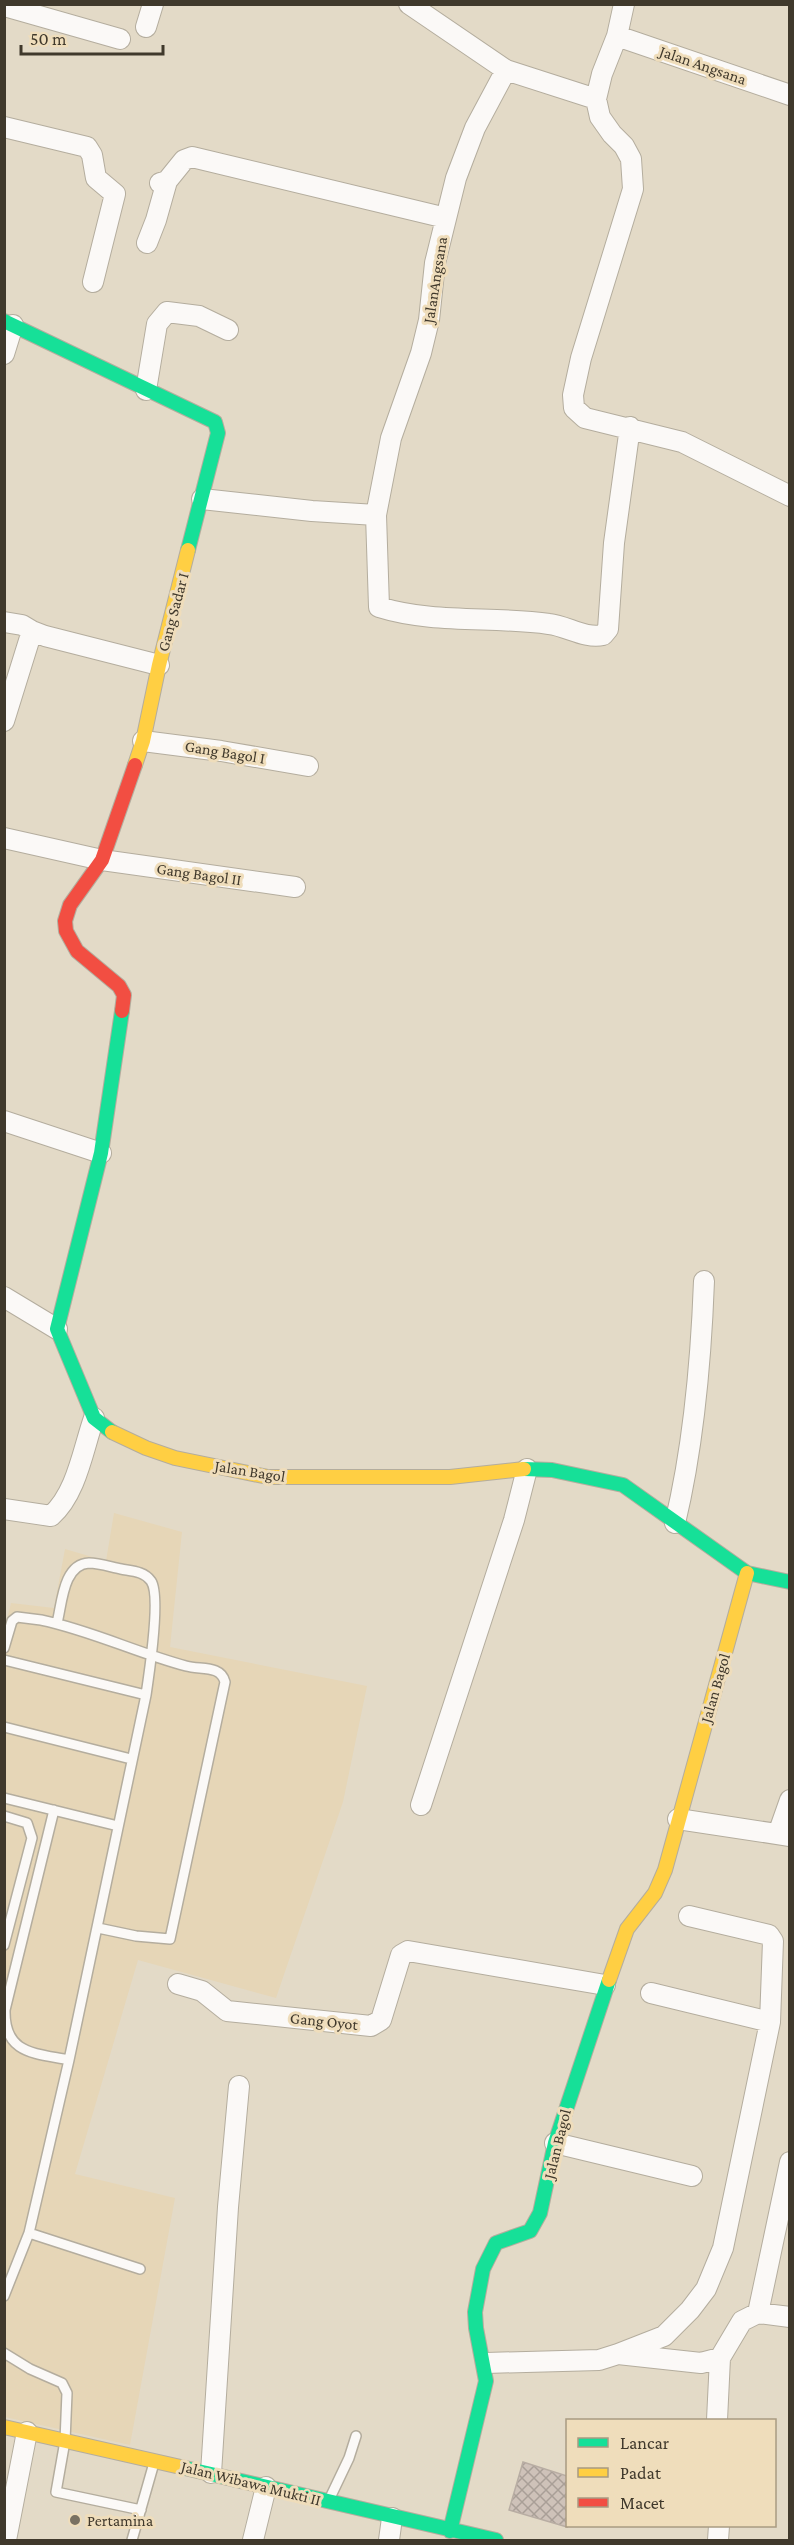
<svg xmlns="http://www.w3.org/2000/svg" width="794" height="2545" viewBox="0 0 794 2545" font-family="'Crimson Pro',serif">
	<style>
		.built { fill: #e6d6b7 }
		.building { fill: url(#building-cross-hatch); stroke: #b8ada3; stroke-width: 1.5 }
		.lines { fill: none; stroke-linecap: round; stroke-linejoin: round }
		.lane-casing { stroke: #b4ad9e; stroke-width: 12 }
		.street-casing { stroke: #b4ad9e; stroke-width: 22 }
		.fast-casing { stroke: #b4ad9e; stroke-width: 16 }
		.slow-casing { stroke: #b4ad9e; stroke-width: 16 }
		.jam-casing { stroke: #b4ad9e; stroke-width: 16 }
		.lane { stroke: #fbf9f7; stroke-width: 9 }
		.street { stroke: #fbf9f7; stroke-width: 20 }
		.fast { stroke: #16e098; stroke-width: 14 }
		.slow { stroke: #ffcf43; stroke-width: 14 }
		.jam { stroke: #f24e42; stroke-width: 14 }
		.poi-dot { fill: #797162; stroke: #efddbb; stroke-width: 2 }
		.labels { text-anchor: middle; dominant-baseline: central; stroke-width: 6; stroke-linejoin: round; paint-order: stroke }
		.street-label { font-size: 16px; fill: #40392c; stroke: #efddbb }
		.poi-label { font-size: 16px; fill: #40392c; stroke: #efddbb; text-anchor: start }
	</style>
	<defs>
		<pattern id="building-cross-hatch" width="8" height="8" patternUnits="userSpaceOnUse" patternTransform="scale(1.5)"><rect width="8" height="8" fill="#cec2b9"/><path d="M0 0l8 8M0 8l8-8" fill="none" stroke="#a99f97"/></pattern>
	</defs>
	<rect width="100%" height="100%" fill="#e3dac7"/>
	<path class="built" d="M114,1513L182,1532L170,1647L367,1686L343,1802L276,1998L138,1960L75,2174L175,2198L130,2445L5,2417V1628L11,1603L54,1608L65,1549L106,1561Z"/>
	<path class="building" d="M523,2462L567,2476V2527L509,2510Z"/>
	<g class="lines">
		<defs>
			<path id="lane" d="M4,1648L12,1621L17,1617L41,1620C90,1630 137,1653 186,1666C201,1670 221,1665 225,1682L170,1939L136,1936L98,1928
				M4,1660L146,1695
				M4,1727L131,1759
				M4,1798L118,1826
				M54,1810L5,2010C4,2054 34,2053 69,2060
				M4,1816L27,1823L32,1838L4,1945
				M29,2233L140,2269
				M4,2296L29,2233L69,2060L146,1695C149,1675 161,1595 151,1581C144,1571 131,1571 121,1569C111,1567 99,1563 89,1563C63,1564 62,1604 57,1623
				M4,2353L30,2369L62,2383L67,2393L65,2441L56,2492L141,2510
				M329,2500L349,2458L356,2436
				M132,2540L154,2463"/>
			<path id="street" d="M409,4L506,70
				M4,6L120,39
				M146,27L153,4
				M617,36L790,95
				M596,99L600,117L612,134L624,146L631,159L633,189L581,358L573,395L574,408L585,418L682,442L790,496
				M4,127L87,147L92,155L96,178L115,194L93,282
				M160,183L167,181L184,160L192,157L446,218
				M147,243L156,220L167,181
				M4,354L13,325
				M146,390L157,324L167,312L199,316L228,330
				M202,499L312,511L376,515L391,438L421,353L429,320L435,263L456,178L475,128L506,70L596,99L602,74L617,36L624,4
				M376,515L379,607C433,624 493,616 549,624C567,626 585,639 603,635L608,629L614,543L630,427
				M4,622L22,625L32,631
				M4,721L32,631L45,636L159,665
				M143,741L221,751L308,766
				M4,838L102,860L295,887
				M4,1121L101,1153
				M4,1297L57,1329
				M4,1509L51,1516C77,1493 83,1449 94,1418
				M675,1523C694,1444 701,1362 704,1281
				M421,1805L514,1520L527,1469
				M678,1819L790,1836
				M778,1834L790,1800
				M178,1984L202,1991L227,2011L371,2026L381,2020L401,1955L408,1951L605,1985
				M651,1993L770,2022
				M555,2143L692,2176
				M758,2313L790,2162
				M618,2354L664,2336L690,2310L706,2289L723,2248L770,2022L773,1941L769,1935L689,1916
				M486,2363L599,2360L618,2354L701,2363L720,2358L742,2321L758,2313L790,2317
				M717,2420L720,2358
				M211,2473L228,2207L239,2086
				M6,2540L27,2432
				M253,2540L266,2487
				M389,2540L392,2518
				M718,2540L719,2526"/>
			<path id="fast" d="M4,321L215,422L218,433L188,550
				M112,1432L94,1418L57,1329L101,1153L122,1011
				M524,1469L552,1470L623,1485L747,1573L790,1582
				M185,2468L496,2540
				M450,2531L486,2381L476,2328L475,2312L483,2269L496,2243L530,2231L540,2213L555,2143L609,1980"/>
			<path id="slow" d="M135,765L143,741L159,665L188,550
				M112,1432L146,1448L175,1458L268,1477H450L524,1469
				M609,1980L627,1929L655,1893L665,1870L747,1573
				M4,2427L185,2468"/>
			<path id="jam" d="M122,1011L124,995L119,986L77,951L66,931L65,921L70,905L102,860L135,765"/>
		</defs>
		<use href="#lane" class="lane-casing"/>
		<use href="#street" class="street-casing"/>
		<use href="#fast" class="fast-casing"/>
		<use href="#slow" class="slow-casing"/>
		<use href="#jam" class="jam-casing"/>
		<use href="#lane" class="lane"/>
		<use href="#street" class="street"/>
		<use href="#fast" class="fast"/>
		<use href="#slow" class="slow"/>
		<use href="#jam" class="jam"/>
	</g>
	<circle class="poi-dot" cx="75" cy="2520" r="6"/>
	<g class="labels">
		<g class="street-label">
			<text transform="translate(703 65) rotate(19)">Jalan Angsana</text>
			<text transform="translate(435 280) rotate(-81)">JalanAngsana</text>
			<text transform="translate(173 612) rotate(-75)">Gang Sadar I</text>
			<text transform="translate(225 752) rotate(9)">Gang Bagol I</text>
			<text transform="translate(199 874) rotate(8)">Gang Bagol II</text>
			<text transform="translate(250 1471) rotate(9)">Jalan Bagol</text>
			<text transform="translate(715 1688) rotate(-74)">Jalan Bagol</text>
			<text transform="translate(324 2021) rotate(6)">Gang Oyot</text>
			<text transform="translate(557 2144) rotate(-76)">Jalan Bagol</text>
			<text transform="translate(251 2483) rotate(14)">Jalan Wibawa Mukti II</text>
		</g>
		<g class="poi-label">
			<text x="87" y="2520">Pertamina</text>
		</g>
	</g>
	<rect width="794" height="2545" fill="none" stroke="#40392c" stroke-width="12"/>
	<rect x="566" y="2419" width="210" height="108" fill="#efddbb" stroke="#a99b82" stroke-width="1.5"/>
	<rect x="578" y="2438" width="30" height="9" fill="#16e098" stroke="#a99b82" stroke-width="1.5"/>
	<text x="620" y="2449" font-size="18" fill="#40392c">Lancar</text>
	<rect x="578" y="2468" width="30" height="9" fill="#ffcf43" stroke="#a99b82" stroke-width="1.5"/>
	<text x="620" y="2479" font-size="18" fill="#40392c">Padat</text>
	<rect x="578" y="2498" width="30" height="9" fill="#f24e42" stroke="#a99b82" stroke-width="1.5"/>
	<text x="620" y="2509" font-size="18" fill="#40392c">Macet</text>
	<path d="M21 45v9h142v-9" fill="none" stroke="#40392c" stroke-width="3"/>
	<text x="30" y="45" font-size="18" fill="#40392c" stroke="#efddbb" stroke-width="4.5" paint-order="stroke">50 m</text>
</svg>
